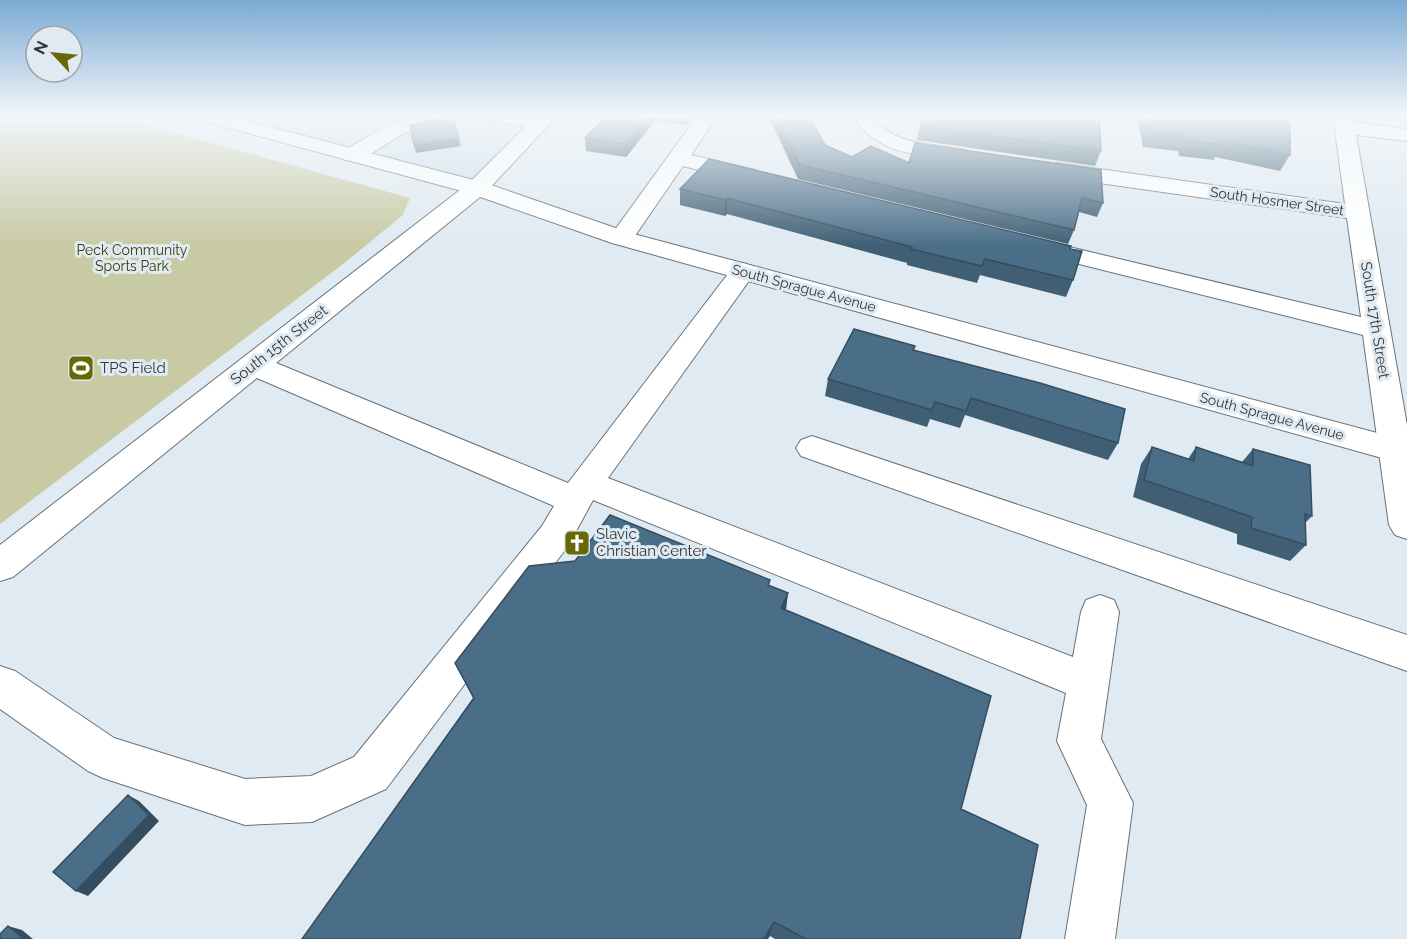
<svg xmlns="http://www.w3.org/2000/svg" width="1407" height="939" viewBox="0 0 1407 939" font-family="Raleway,sans-serif">
	<style>
		.built { fill: #cedfeb }
		.green { fill: #c8caa3 }
		.lines { fill: none; stroke-linecap: round; stroke-linejoin: round }
		.minor-casing { stroke: #687279; stroke-width: 2 }
		.major-casing { stroke: #687279; stroke-width: 2 }
		.minor { fill: #fff; fill-rule: evenodd }
		.major { fill: #fff; fill-rule: evenodd }
		.wall { fill: #405f75 }
		.shaded-wall { fill: #344d5f }
		.building { fill: #4b6e88; stroke: #344d5f; stroke-width: 1.5 }
		.labels { text-anchor: middle; dominant-baseline: central; stroke-width: 6; stroke-linejoin: round; paint-order: stroke }
		.far-street-label { font-size: 14px; fill: #323639; stroke: #e0eaf2 }
		.far-park-label { font-size: 14px; fill: #3b3c07; stroke: #e0eaf2 }
		.street-label { font-size: 15px; fill: #323639; stroke: #e0eaf2 }
		.poi-label { font-size: 15px; fill: #323639; stroke: #e0eaf2; text-anchor: start }
	</style>
	<rect width="100%" height="100%" fill="#e0eaf2"/>
	<path class="built" d="M203,115H548L477,188Z"/>
	<path class="green" d="M0,115H110L410,198L403,215L343,264L0,524Z"/>
	<g class="lines">
		<defs>
			<path id="minor" d="M430,115H465L462,119L404,133L361,160L353,161L345,160L342,155L345,150L390,124Z
				M482,115H521L535,117L537,115H558L485,193L276,363L568,483L734,266L743,263L752,266L756,271L608,478L1073,657L1081,612L1086,600L1100,595L1114,600L1119,612L1101,739L1133,803L1115,939H1065L1087,805L1057,741L1066,693L593,500L568,546L386,789L312,822L245,825L103,778L88,771L0,709V666L15,671L114,738L245,779L311,776L354,757L542,526L554,506L257,378L13,577L0,581V545L469,183L525,127L485,119Z
				M698,115H718L691,155L755,170L758,175L755,180L747,182L683,166L630,243L621,245L612,243L609,238Z
				M853,115H873C891,147 934,143 966,150L969,155L966,160L958,161C920,156 873,153 853,115Z
				M1333,115H1353L1354,122L1407,129V141L1356,135L1407,425V539L1395,535L1389,525L1363,335L1027,251L1024,246L1027,241L1036,239L1361,317L1347,218L1057,177L1049,175L1046,170L1049,165L1057,163L1345,204Z
				M812,436L1407,635V671L801,456L796,448L801,440Z"/>
			<path id="major" d="M193,115H224L485,183L630,233L1407,441V465L612,243L469,193L196,119Z"/>
		</defs>
		<use href="#minor" class="minor-casing"/>
		<use href="#major" class="major-casing"/>
		<use href="#minor" class="minor"/>
		<use href="#major" class="major"/>
	</g>
	<path class="wall" d="M386,115H422L402,119Z
		M608,115H694L687,125L655,121L626,157L586,151L585,138Z
		M768,115H811H808L825,145L852,157L909,163L915,143L1103,203L1097,217L1079,212L1074,230L1068,244L798,179Z
		M1137,115H1290V155L1280,171L1215,157L1214,160L1179,156L1178,151L1143,147Z
		M920,126L1101,151L1095,166L917,140Z
		M680,189L1070,249L1073,280L1066,297L980,275L977,283L907,265V263L727,214L725,216L680,205Z
		M915,346L914,350L1118,443L1108,460L965,415L960,428L930,419L927,427L825,396L828,379Z
		M1152,447L1188,459L1196,447L1242,462L1253,449L1312,516L1305,523L1306,545L1290,561L1237,544V534L1133,497L1141,464Z
		M770,580L769,586L788,593L786,610L961,809L1020,939H775L770,936L768,939H302L473,698L455,663Z"/>
	<path class="shaded-wall" d="M401,115H422L402,119Z
		M649,115H655V121L626,157L625,144Z
		M686,115H694L687,125Z
		M459,138L461,146L416,153L414,145Z
		M727,198V214L725,216V200Z
		M788,593L784,621L781,608Z
		M128,795L139,801L159,821L88,896L76,891Z
		M774,922L768,939H764Z
		M8,926L22,930L33,939H24Z"/>
	<path class="building" d="M452,115L459,138L414,145L410,125Z
		M608,115H649L625,144L585,138Z
		M775,115H808L825,145L852,157L871,146L909,163L915,143L1101,170L1103,203L1082,198L1074,230L800,165Z
		M924,115H1099L1101,151L920,126Z
		M1147,115H1290V155L1221,141L1222,145L1186,140L1185,136L1150,132Z
		M709,159L1071,246L1070,249L1082,251L1073,280L985,259L982,266L911,249L912,247L727,198L725,200L680,189Z
		M854,329L915,346L913,350L1040,383L1125,409L1118,443L971,398L966,411L935,402L932,410L828,379Z
		M1152,447L1194,461L1196,447L1253,466V449L1310,465L1312,516L1305,514L1306,545L1251,528L1252,517L1144,480Z
		M610,515L770,580L768,585L788,593L781,608L991,696L961,809L1038,845L1020,939H806L774,922L764,939H302L474,698L455,663L529,566L575,561Z
		M128,795L149,815L76,891L53,872Z
		M8,926L24,939H0V934Z"/>
	<linearGradient id="sky" x2="0" y2="1"><stop stop-color="#7baad4"/><stop offset="0.47" stop-color="#f1f6f9"/><stop offset="1" stop-color="#f1f6f9" stop-opacity="0"/></linearGradient>
	<rect width="1407" height="246" fill="url(#sky)"/>
	<defs>
		<symbol id="stadium-square" viewBox="-11 -11 22 22"><rect x="-9" y="-9" width="18" height="18" rx="4" fill="#686906" stroke="#e0eaf2"/><path d="M0-5a6.5 5 0 1 0 0 10a6.5 5 0 1 0 0-10ZM-3.5-1.8h7v3.6h-7Z" fill="#fff"/></symbol>
		<symbol id="church-square" viewBox="-11 -11 22 22"><rect x="-9" y="-9" width="18" height="18" rx="4" fill="#686906" stroke="#e0eaf2"/><path d="M-1.2-6h2.4v3.5h3.3v2.4h-3.3V6h-2.4V-.1h-3.3v-2.4h3.3Z" fill="#fff"/></symbol>
	</defs>
	<g fill-rule="evenodd">
		<use href="#stadium-square" x="66" y="353" width="30" height="30"/>
		<use href="#church-square" x="562" y="528" width="30" height="30"/>
	</g>
	<g class="labels">
		<g class="far-street-label">
			<text transform="translate(1277 201) rotate(8)">South Hosmer Street</text>
			<text transform="translate(804 288) rotate(15)">South Sprague Avenue</text>
			<text transform="translate(1272 416) rotate(15)">South Sprague Avenue</text>
		</g>
		<g class="far-park-label">
			<text x="132" y="250">Peck Community<tspan x="132" dy="16">Sports Park</tspan></text>
		</g>
		<g class="street-label">
			<text transform="translate(1375 320) rotate(81)">South 17th Street</text>
			<text transform="translate(279 345) rotate(-38)">South 15th Street</text>
		</g>
		<g class="poi-label">
			<text x="100" y="368">TPS Field</text>
			<text x="596" y="534">Slavic<tspan x="596" dy="17">Christian Center</tspan></text>
		</g>
	</g>
	<g transform="translate(54 54) rotate(296)"><circle r="28" fill="#e0eaf2" stroke="#9aa2a8" stroke-width="1.5"/>
	<path d="M0-4.5L10 22L0 15L-10 22Z" fill="#686906"/>
	<text y="-9" font-size="16" font-weight="bold" text-anchor="middle" fill="#323639">N</text>
	</g>
</svg>
